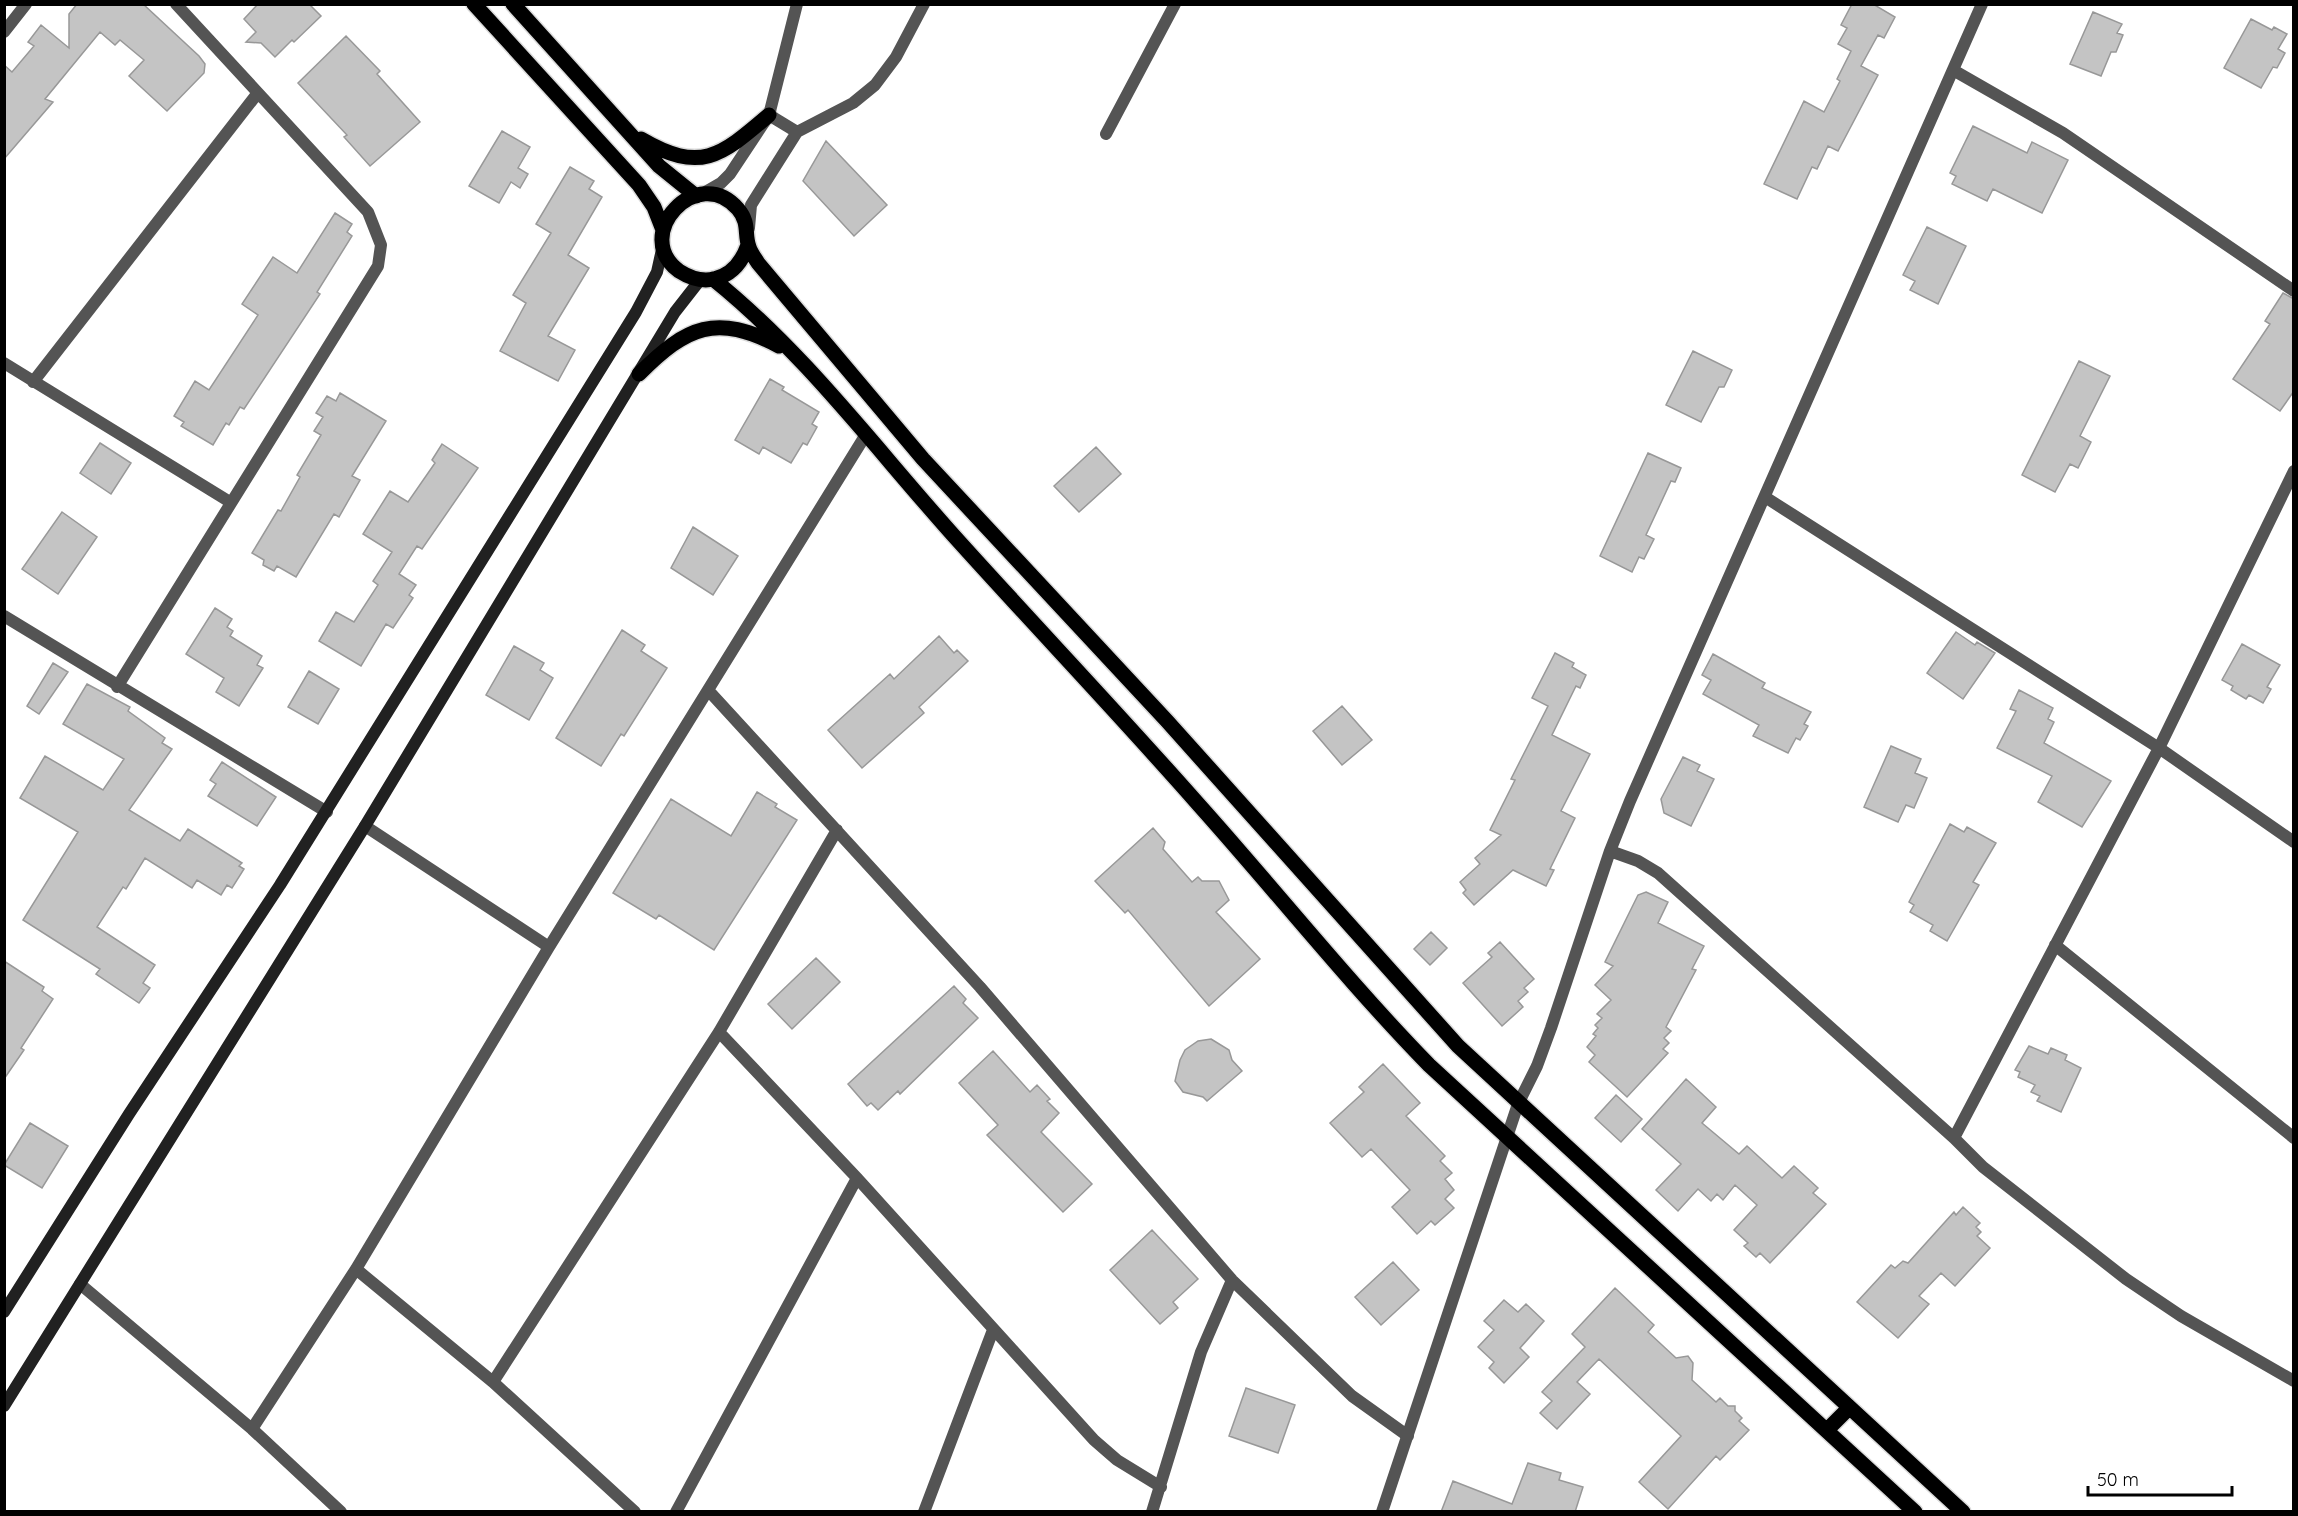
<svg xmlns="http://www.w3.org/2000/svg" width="2298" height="1516" viewBox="0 0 2298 1516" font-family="Quicksand,sans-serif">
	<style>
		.building { fill: #c4c4c4; stroke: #989898; stroke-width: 1.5 }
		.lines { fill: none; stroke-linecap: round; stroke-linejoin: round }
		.primary-casing { stroke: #dbdbdb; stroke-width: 18 }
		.street { stroke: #545454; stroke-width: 12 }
		.secondary { stroke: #212121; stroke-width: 12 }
		.primary { stroke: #000; stroke-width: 15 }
	</style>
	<rect width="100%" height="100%" fill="#fff"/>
	<path class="building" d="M77,4H143L199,56L205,64L204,73L167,111L129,76L144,60L120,40L115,45L100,32L45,99L53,102L4,159V65L12,72L34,46L28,42L41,25L69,48V14Z
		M258,4H309L321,16L294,42L292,40L275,57L261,43L246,42L256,32L244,19Z
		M1852,4H1873L1895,17L1884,38L1878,35L1861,66L1878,75L1838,151L1828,146L1817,169L1812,167L1797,199L1764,184L1804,101L1824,112L1840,81L1837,79L1851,51L1838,44L1847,28L1841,25Z
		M2093,12L2122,24L2117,33L2123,35L2116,52H2111L2101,76L2070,64Z
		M2251,19L2272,30L2274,27L2287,34L2278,49L2285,53L2277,68L2273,67L2261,88L2224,68Z
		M346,36L380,71L377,74L420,122L370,166L344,137L347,135L298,83Z
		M1973,126L2027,153L2032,142L2068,160L2042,213L1993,189L1987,201L1952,184L1956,176L1950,173Z
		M502,131L530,147L518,168L528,174L520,188L511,182L499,203L469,186Z
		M826,141L887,205L854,236L803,181Z
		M570,167L594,181L589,189L602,197L568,255L589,268L548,336L575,350L558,381L500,351L526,303L513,295L551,233L536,224Z
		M335,213L352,224L347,232L352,236L317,292L320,294L244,409L240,407L229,425L226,423L213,445L181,426L184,422L174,416L195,381L209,390L258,315L242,304L273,257L297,273Z
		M1927,227L1966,246L1938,304L1910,290L1915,281L1903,275Z
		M2283,293L2294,299V391L2280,411L2233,379L2270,324L2265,321Z
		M1693,351L1732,370L1724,387H1719L1701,422L1666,405Z
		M2079,361L2110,376L2080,436L2091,442L2078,468L2070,464L2055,492L2022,475Z
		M770,379L784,387L782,390L819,412L812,424L817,427L807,445L803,443L791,463L763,447L759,454L735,440Z
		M340,393L386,421L352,476L360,480L339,517L334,514L296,577L277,566L274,571L263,565L264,560L252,553L278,510L281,511L300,477L297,475L321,435L314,431L323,417L316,413L327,396L336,401Z
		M100,443L131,463L111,494L80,473Z
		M442,444L478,468L422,549L417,546L399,574L416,585L409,595L413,598L393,628L386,624L361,666L319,641L336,612L354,622L378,585L373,581L392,552L363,534L390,491L408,502L435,463L432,460Z
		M1096,447L1121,474L1079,512L1054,486Z
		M1648,453L1681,468L1675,482L1671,481L1646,535L1654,539L1644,559L1639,557L1632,572L1600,556Z
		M62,512L97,537L58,594L22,569Z
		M693,527L738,556L713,595L671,568Z
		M215,608L232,619L227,627L233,631L230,636L262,656L257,665L263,668L239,706L216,692L224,678L186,654Z
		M622,630L645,645L641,651L667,668L624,736L621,734L601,766L556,738Z
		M1956,632L1975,645L1977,642L1995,653L1963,699L1927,673Z
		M939,636L954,653L957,650L968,661L919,707L924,713L862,768L828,730L890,674L894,679Z
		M2242,644L2280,665L2267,687L2271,689L2263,703L2249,695L2246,699L2231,690L2233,686L2222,680Z
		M514,646L544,663L540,670L553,678L529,720L486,695Z
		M1555,653L1574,663L1572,667L1586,675L1580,688L1576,686L1552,735L1590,754L1561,811L1575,818L1550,869L1554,870L1546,886L1513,870L1474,905L1463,893L1466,890L1460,882L1480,864L1475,858L1501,835L1490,830L1515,780L1511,779L1548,706L1532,698Z
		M1713,654L1765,683L1762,688L1811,712L1804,724L1808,726L1800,740L1796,738L1788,753L1753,736L1759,725L1703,694L1711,680L1702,675Z
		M53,663L68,672L39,714L27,706Z
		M309,671L339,689L318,724L288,707Z
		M87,684L130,707L128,711L165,738L162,743L172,749L129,810L180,841L188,829L242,863L239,866L244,869L232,888L227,885L221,895L197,880L192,888L145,858L126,889L123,887L97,927L155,965L143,983L150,988L139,1003L96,974L100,969L23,920L78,832L20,798L45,756L103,790L124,759L63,724Z
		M2019,690L2053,708L2048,719L2054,722L2044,743L2111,781L2082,827L2038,802L2052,776L1997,748L2016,711L2010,709Z
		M1342,706L1372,740L1342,765L1313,731Z
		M1891,746L1921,759L1915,773L1927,778L1914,808L1906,805L1898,822L1864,807Z
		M1683,757L1700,765L1697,771L1714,779L1691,826L1664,813L1661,799Z
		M222,762L276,797L257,826L208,796L216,784L210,780Z
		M757,792L777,804L775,807L797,820L714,950L659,915L656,919L613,893L671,799L731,836Z
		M1950,824L1964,832L1967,827L1996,843L1973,882L1979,885L1947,941L1930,931L1933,925L1910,912L1914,905L1909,902Z
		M1153,828L1165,842L1163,849L1192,882L1198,877L1202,881H1219L1229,900L1216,912L1260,959L1209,1006L1128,910L1125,913L1095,881Z
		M1646,892L1668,902L1658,923L1704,946L1692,969L1696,970L1666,1027L1671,1031L1664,1038L1669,1043L1663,1049L1668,1053L1627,1097L1589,1062L1595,1055L1587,1047L1596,1036L1593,1034L1598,1028L1595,1025L1602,1018L1597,1014L1611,1000L1595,985L1613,966L1605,962L1638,895Z
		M1431,932L1447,948L1430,965L1414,949Z
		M1500,942L1534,979L1524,988L1528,992L1518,1001L1523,1007L1502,1026L1463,983L1492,957L1488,953Z
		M816,958L840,982L792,1029L768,1004Z
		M4,961L44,987L42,991L53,999L21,1048L24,1050L4,1079Z
		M954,986L966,999L963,1003L978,1018L900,1094L898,1091L878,1110L871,1103L867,1106L848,1084Z
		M1211,1039L1229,1050L1232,1060L1242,1071L1207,1101L1203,1097L1183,1092L1175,1081L1180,1060L1185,1050L1198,1041Z
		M2029,1046L2048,1054L2051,1048L2067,1055L2065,1060L2081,1068L2061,1112L2037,1101L2040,1096L2031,1092L2035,1085L2018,1077L2020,1072L2015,1070Z
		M993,1051L1030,1092L1037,1085L1050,1099L1047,1101L1059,1113L1041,1132L1092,1184L1063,1212L987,1135L998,1125L959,1083Z
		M1383,1064L1420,1103L1406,1116L1445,1156L1440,1161L1452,1173L1445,1179L1454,1190L1445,1199L1454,1208L1435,1225L1431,1221L1417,1234L1392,1207L1410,1190L1371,1149L1362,1157L1330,1123L1364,1092L1359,1087Z
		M1686,1079L1716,1107L1702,1123L1739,1154L1747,1146L1782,1178L1794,1166L1818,1188L1813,1193L1826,1204L1770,1263L1760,1253L1756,1257L1744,1246L1748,1243L1734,1230L1757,1205L1735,1185L1723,1200L1717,1194L1711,1201L1698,1189L1678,1211L1656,1190L1681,1164L1642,1129Z
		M1616,1095L1642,1119L1621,1142L1595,1118Z
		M30,1123L68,1146L42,1188L4,1165Z
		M1963,1207L1980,1223L1976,1227L1981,1232L1977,1236L1990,1248L1955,1286L1941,1273L1919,1296L1929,1304L1898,1338L1857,1302L1891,1265L1895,1268L1903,1261L1908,1263L1954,1212L1956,1215Z
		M1152,1230L1198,1279L1173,1302L1178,1308L1160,1324L1110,1270Z
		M1393,1262L1419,1290L1381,1325L1355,1297Z
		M1615,1288L1654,1325L1648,1332L1676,1358L1688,1356L1693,1363L1692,1380L1716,1402L1720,1398L1728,1406H1735V1411L1742,1418L1739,1421L1749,1430L1720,1460L1716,1456L1668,1509L1639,1482L1681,1436L1599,1359L1577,1382L1590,1394L1557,1429L1540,1413L1552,1401L1542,1392L1585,1347L1572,1334Z
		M1504,1300L1518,1312L1526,1304L1544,1321L1520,1348L1529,1357L1504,1383L1489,1368L1494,1362L1478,1347L1494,1330L1484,1321Z
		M1246,1388L1295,1405L1278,1453L1229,1436Z
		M1528,1463L1561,1473L1559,1480L1583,1487L1575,1512H1441L1453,1481L1512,1504Z"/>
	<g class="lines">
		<defs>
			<path id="primary" d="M474,4L639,185L654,207L663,230
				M513,4L659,166L696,196
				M641,139C701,174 721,156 769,115
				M748,245C742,262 732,275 714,279C701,282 690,278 679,271C630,235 698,162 738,209C750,223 744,234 749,247C751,253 755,258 758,263L923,459L1167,721L1458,1046L1963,1512
				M713,279C804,352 876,449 954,536C1035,626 1119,714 1199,805C1276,891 1348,982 1429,1065L1915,1512
				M639,374C687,326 716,313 779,346
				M1828,1429L1849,1408"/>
		</defs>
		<use href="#primary" class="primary-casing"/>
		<path class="street" d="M4,32L26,4
			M1953,70L2063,133L2294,291
			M769,115L797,132
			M1106,134L1175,4
			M702,194L721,183L730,174L769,115L797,4
			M749,228L751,205L797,132L853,103L875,85L896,57L924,4
			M4,363L230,502
			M33,382L257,94
			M1765,497L2159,748L2294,842
			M4,616L327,812
			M117,687L378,266L381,245L368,212L176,4
			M708,690L980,987L1232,1280L1352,1396L1408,1436
			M365,826L549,947
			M1610,851L1638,861L1658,873L1954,1138L1983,1167L2126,1279L2181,1316L2294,1381
			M2055,945L2294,1138
			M719,1032L857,1178L1094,1440L1117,1460L1161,1487
			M1954,1138L2159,748L2294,471
			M356,1269L493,1382L635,1512
			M80,1284L252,1429L341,1512
			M493,1382L719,1032L837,830
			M252,1429L356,1269L549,947L865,436
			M676,1512L857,1178
			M924,1512L993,1330
			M1152,1512L1201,1352L1232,1280
			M1382,1512L1518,1104L1537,1066L1551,1028L1610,851L1630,801L1982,4"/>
		<path class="secondary" d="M4,1312L129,1114L280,885L636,312L657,272L663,245
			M4,1406L365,826L675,312L700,280"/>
		<use href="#primary" class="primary"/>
	</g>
	<rect width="2298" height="1516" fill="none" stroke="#000000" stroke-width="12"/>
	<path d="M2088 1486v9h144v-9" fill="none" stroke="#000000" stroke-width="3"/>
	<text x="2097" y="1486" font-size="18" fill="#000000" stroke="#ffffff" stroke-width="4.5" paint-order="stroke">50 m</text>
</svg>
